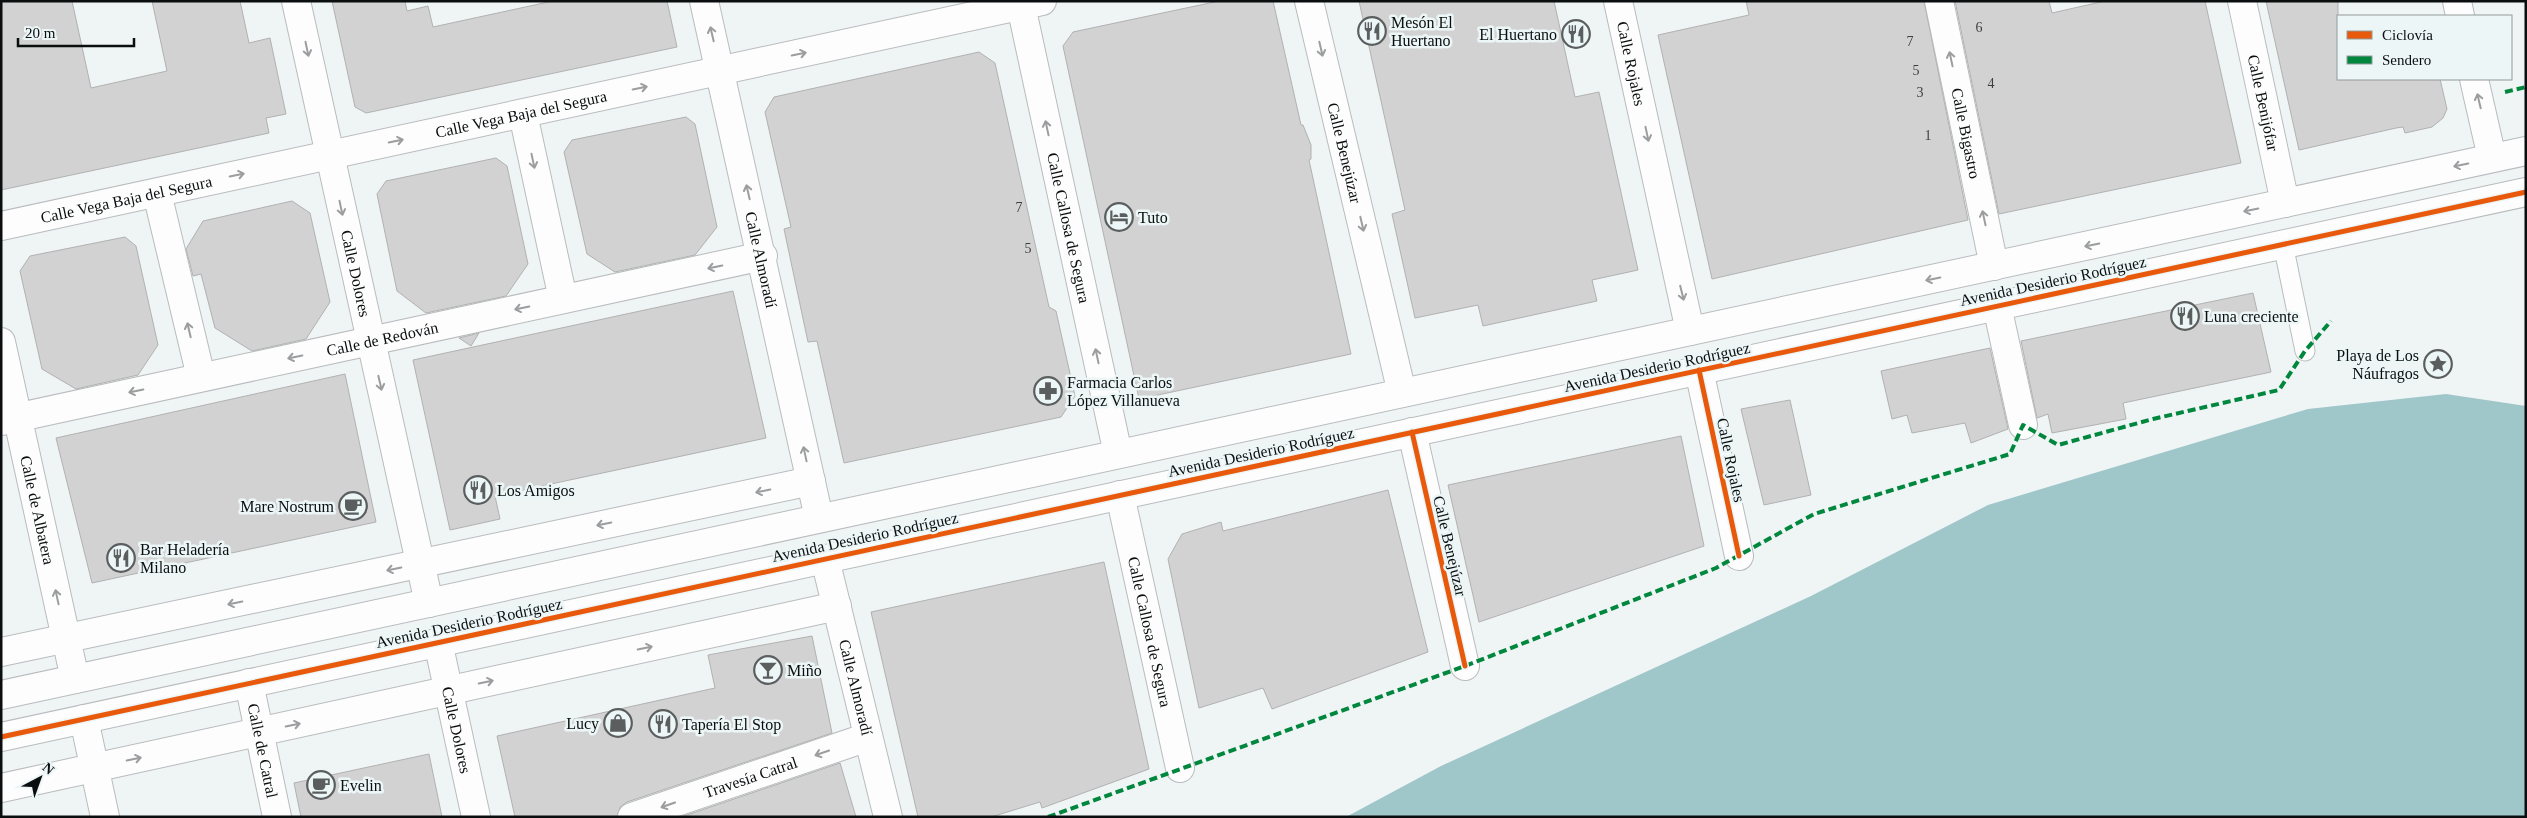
<svg xmlns="http://www.w3.org/2000/svg" width="2527" height="818" viewBox="0 0 2527 818" font-family="Georgia,serif">
	<style>
		.water { fill: #9fc6c9 }
		.building { fill: #d2d2d2; stroke: #b1b1b1 }
		.lines { fill: none; stroke-linecap: round; stroke-linejoin: round }
		.lane-casing { stroke: #b9bcbd; stroke-width: 21 }
		.street-casing { stroke: #b9bcbd; stroke-width: 30 }
		.secondary-casing { stroke: #b9bcbd; stroke-width: 30 }
		.lane { stroke: #fdfdfe; stroke-width: 19 }
		.street { stroke: #fdfdfe; stroke-width: 28 }
		.secondary { stroke: #fdfdfe; stroke-width: 28 }
		.quiet { stroke: #00873e; stroke-width: 4; stroke-dasharray: 8 4; stroke-linecap: butt }
		.cycleway-casing { stroke: #edf6f7; stroke-width: 8 }
		.cycleway { stroke: #e8590c; stroke-width: 5 }
		.oneway { stroke: #9c9d9e }
		.labels { text-anchor: middle; dominant-baseline: central; stroke-width: 5; stroke-linejoin: round; paint-order: stroke }
		.number-label { font-size: 14px; fill: #3d3f3f }
		.poi-label { font-size: 16px; fill: #0b0e0e; stroke: #edf6f7; text-anchor: start }
		.street-label { font-size: 16px; fill: #0b0e0e; stroke: #edf6f7 }
	</style>
	<rect width="100%" height="100%" fill="#eff4f5"/>
	<path class="water" d="M2446,394L2526,406V817H1346L1441,766L1811,596L1988,505L2308,409Z"/>
	<path class="building" d="M1,1H72L91,88L167,71L152,1H240L249,43L270,38L286,114L266,118L269,133L1,190Z
		M332,1H405L407,11L428,6L433,27L553,1H667L677,47L366,113L355,107Z
		M1219,1H1273L1301,125H1303L1311,145V159L1309,160L1351,354L1139,399L1063,46L1073,32Z
		M1359,1H1554L1575,97L1599,92L1638,270L1592,280L1597,301L1483,326L1478,305L1415,318L1392,214L1405,210Z
		M1746,1H1924L1968,220L1712,279L1658,35L1749,15Z
		M1955,1H2049L2052,13L2105,1H2205L2241,163L1999,214Z
		M2266,1H2338V79H2440L2447,109L2443,118L2432,127L2405,133L2403,127L2396,128L2299,150Z
		M979,52L995,63L1049,307L1056,311L1075,396L1061,417L844,463L817,341L808,342L784,229L791,227L765,112L774,97Z
		M686,117L695,124L717,227L695,255L615,272L587,254L564,152L572,140Z
		M496,158L507,166L528,264L506,296L426,313L397,291L377,194L386,181Z
		M292,201L310,213L330,302L306,339L252,351L215,328L201,274L193,276L186,249L203,221Z
		M125,237L136,246L158,345L138,375L76,389L42,369L20,271L30,256Z
		M733,291L766,438L495,496L500,519L450,530L413,360Z
		M2253,293L2271,372L2123,403L2126,419L2052,433L2048,414L2037,418L2021,341Z
		M479,333L471,346L459,338Z
		M1990,348L2008,429L1971,443L1965,423L1912,433L1907,415L1892,419L1881,371Z
		M345,374L376,522L92,583L56,438Z
		M1790,400L1811,495L1764,505L1741,409Z
		M1681,436L1704,546L1479,622L1448,485Z
		M1388,490L1428,652L1272,709L1263,688L1199,708L1168,559L1182,534L1221,522L1223,531Z
		M1104,562L1149,769L1042,808L1040,802L991,817H918L871,612Z
		M812,636L832,733L627,802L620,807L617,817H515L497,736L715,688L708,655Z
		M429,754L442,817H301L294,783Z
		M840,763L856,817H681Z"/>
	<g class="lines">
		<defs>
			<path id="lane" d="M2283,244L2305,351"/>
			<g id="street">
				<path id="s1" d="M296,1L429,603"/>
				<path id="s2" d="M704,1L819,518"/>
				<path id="s3" d="M1020,1L1118,454"/>
				<path id="s4" d="M1309,1L1402,393"/>
				<path id="s5" d="M1618,1L1690,331"/>
				<path id="s6" d="M1939,1L1994,266"/>
				<path id="s7" d="M2242,1L2285,203"/>
				<path d="M2457,1L2460,16"/>
				<path d="M2474,79L2492,158"/>
				<path d="M523,114L563,299"/>
				<path d="M157,193L201,377"/>
				<path id="s8" d="M1,226L1042,1"/>
				<path d="M1997,306L2023,425"/>
				<path id="s9" d="M1,342L75,679"/>
				<path d="M1699,370L1739,556"/>
				<path id="s10" d="M1,421L763,256"/>
				<path d="M1412,432L1465,666"/>
				<path id="s11" d="M1120,495L1180,768"/>
				<path id="s12" d="M825,559L888,817"/>
				<path id="s13" d="M438,642L476,817"/>
				<path d="M1,652L811,481"/>
				<path id="s14" d="M249,683L277,817"/>
				<path d="M84,719L105,817"/>
				<path d="M1,788L837,606"/>
				<path id="s15" d="M632,817L868,737"/>
			</g>
			<path id="secondary" d="M1,695L2526,151
				M1,737L2526,192"/>
		</defs>
		<use href="#lane" class="lane-casing"/>
		<use href="#street" class="street-casing"/>
		<use href="#secondary" class="secondary-casing"/>
		<use href="#lane" class="lane"/>
		<use href="#street" class="street"/>
		<use href="#secondary" class="secondary"/>
		<path class="quiet" d="M2505,92L2526,87
			M1048,817L1465,666L1716,568L1814,514L2010,454L2023,425L2058,445L2153,419L2279,390L2305,351L2331,321"/>
		<defs>
			<path id="cycleway" d="M1699,370L1739,556
				M1412,432L1465,666
				M1,737L2526,192"/>
		</defs>
		<use href="#cycleway" class="cycleway-casing"/>
		<use href="#cycleway" class="cycleway"/>
	</g>
	<defs><path id="oneway-shaft" d="M-6 0H5M1.5-3L5.5 0L1.5 3" fill="none" stroke-width="1.6" stroke-linecap="round" stroke-linejoin="round" transform="scale(1.25)"/></defs>
	<g class="oneway">
		<use href="#oneway-shaft" transform="translate(712 34) rotate(-103)"/>
		<use href="#oneway-shaft" transform="translate(307 49) rotate(78)"/>
		<use href="#oneway-shaft" transform="translate(1321 49) rotate(77)"/>
		<use href="#oneway-shaft" transform="translate(799 54) rotate(-12)"/>
		<use href="#oneway-shaft" transform="translate(1951 59) rotate(-102)"/>
		<use href="#oneway-shaft" transform="translate(640 88) rotate(-12)"/>
		<use href="#oneway-shaft" transform="translate(2479 101) rotate(-103)"/>
		<use href="#oneway-shaft" transform="translate(1047 128) rotate(-102)"/>
		<use href="#oneway-shaft" transform="translate(1647 134) rotate(78)"/>
		<use href="#oneway-shaft" transform="translate(396 141) rotate(-12)"/>
		<use href="#oneway-shaft" transform="translate(533 161) rotate(78)"/>
		<use href="#oneway-shaft" transform="translate(2461 165) rotate(168)"/>
		<use href="#oneway-shaft" transform="translate(237 175) rotate(-12)"/>
		<use href="#oneway-shaft" transform="translate(748 192) rotate(-103)"/>
		<use href="#oneway-shaft" transform="translate(341 208) rotate(78)"/>
		<use href="#oneway-shaft" transform="translate(2251 210) rotate(168)"/>
		<use href="#oneway-shaft" transform="translate(1984 218) rotate(-102)"/>
		<use href="#oneway-shaft" transform="translate(1362 224) rotate(77)"/>
		<use href="#oneway-shaft" transform="translate(2092 245) rotate(168)"/>
		<use href="#oneway-shaft" transform="translate(715 267) rotate(168)"/>
		<use href="#oneway-shaft" transform="translate(1933 279) rotate(168)"/>
		<use href="#oneway-shaft" transform="translate(1682 293) rotate(76)"/>
		<use href="#oneway-shaft" transform="translate(522 308) rotate(168)"/>
		<use href="#oneway-shaft" transform="translate(189 330) rotate(-103)"/>
		<use href="#oneway-shaft" transform="translate(1097 356) rotate(-102)"/>
		<use href="#oneway-shaft" transform="translate(295 357) rotate(168)"/>
		<use href="#oneway-shaft" transform="translate(380 383) rotate(77)"/>
		<use href="#oneway-shaft" transform="translate(136 391) rotate(168)"/>
		<use href="#oneway-shaft" transform="translate(805 454) rotate(-102)"/>
		<use href="#oneway-shaft" transform="translate(763 491) rotate(168)"/>
		<use href="#oneway-shaft" transform="translate(604 524) rotate(168)"/>
		<use href="#oneway-shaft" transform="translate(394 569) rotate(168)"/>
		<use href="#oneway-shaft" transform="translate(57 597) rotate(-102)"/>
		<use href="#oneway-shaft" transform="translate(235 603) rotate(168)"/>
		<use href="#oneway-shaft" transform="translate(645 648) rotate(-12)"/>
		<use href="#oneway-shaft" transform="translate(486 682) rotate(-12)"/>
		<use href="#oneway-shaft" transform="translate(293 725) rotate(-12)"/>
		<use href="#oneway-shaft" transform="translate(822 753) rotate(161)"/>
		<use href="#oneway-shaft" transform="translate(134 759) rotate(-12)"/>
		<use href="#oneway-shaft" transform="translate(668 805) rotate(161)"/>
	</g>
	<defs>
		<symbol id="restaurant-ring" viewBox="-11 -11 22 22"><circle r="9.5" fill="#edf6f7" stroke="#5b5e5f" stroke-width="1.5"/><path d="M-5-6h1v4h1v-4h1v4h1v-4h1v5L-1.5 .5V6h-2V.5L-5-1ZM5-6V6H3V1.5H1.5Q1.5-4 5-6Z" fill="#5b5e5f"/></symbol>
		<symbol id="hotel-ring" viewBox="-11 -11 22 22"><circle r="9.5" fill="#edf6f7" stroke="#5b5e5f" stroke-width="1.5"/><path d="M-6-4.5h1.5V1H6V5H4.5V3h-9V5H-6ZM-4 0a1.8 1.8 0 1 1 3.6 0ZM.5 0V-2.5h3Q6-2.5 6 0Z" fill="#5b5e5f"/></symbol>
		<symbol id="sight-ring" viewBox="-11 -11 22 22"><circle r="9.5" fill="#edf6f7" stroke="#5b5e5f" stroke-width="1.5"/><path d="M0-6L1.8-2.2L6-1.7L2.9 1.2L3.7 5.4L0 3.3L-3.7 5.4L-2.9 1.2L-6-1.7L-1.8-2.2Z" fill="#5b5e5f"/></symbol>
		<symbol id="pharmacy-ring" viewBox="-11 -11 22 22"><circle r="9.5" fill="#edf6f7" stroke="#5b5e5f" stroke-width="1.5"/><path d="M-2-6h4v4h4v4h-4v4h-4v-4h-4v-4h4Z" fill="#5b5e5f"/></symbol>
		<symbol id="cafe-ring" viewBox="-11 -11 22 22"><circle r="9.5" fill="#edf6f7" stroke="#5b5e5f" stroke-width="1.5"/><path d="M-5.5-4.5H6V0H3Q3 3.5 0 3.5H-2.5Q-5.5 3.5-5.5 0ZM3-3.2v2h1.7v-2ZM-6 4.5H4V6H-6Z" fill="#5b5e5f"/></symbol>
		<symbol id="bar-ring" viewBox="-11 -11 22 22"><circle r="9.5" fill="#edf6f7" stroke="#5b5e5f" stroke-width="1.5"/><path d="M-6-5H6L.8 .8V4.5H3.5V6h-7V4.5H-.8V.8Z" fill="#5b5e5f"/></symbol>
		<symbol id="shop-ring" viewBox="-11 -11 22 22"><circle r="9.5" fill="#edf6f7" stroke="#5b5e5f" stroke-width="1.5"/><path d="M-5-2.5h2.3a2.7 3.5 0 0 1 5.4 0H5L5.5 6h-11ZM-1.5-2.5h3a1.5 2.3 0 0 0-3 0Z" fill="#5b5e5f"/></symbol>
	</defs>
	<g fill-rule="evenodd">
		<use href="#restaurant-ring" x="1356" y="15" width="32" height="32"/>
		<use href="#restaurant-ring" x="1560" y="18" width="32" height="32"/>
		<use href="#hotel-ring" x="1103" y="201" width="32" height="32"/>
		<use href="#restaurant-ring" x="2169" y="300" width="32" height="32"/>
		<use href="#sight-ring" x="2422" y="348" width="32" height="32"/>
		<use href="#pharmacy-ring" x="1032" y="375" width="32" height="32"/>
		<use href="#restaurant-ring" x="462" y="474" width="32" height="32"/>
		<use href="#cafe-ring" x="337" y="490" width="32" height="32"/>
		<use href="#restaurant-ring" x="105" y="542" width="32" height="32"/>
		<use href="#bar-ring" x="752" y="654" width="32" height="32"/>
		<use href="#shop-ring" x="602" y="707" width="32" height="32"/>
		<use href="#restaurant-ring" x="647" y="708" width="32" height="32"/>
		<use href="#cafe-ring" x="305" y="769" width="32" height="32"/>
	</g>
	<g class="labels">
		<g class="number-label">
			<text x="1979" y="27">6</text>
			<text x="1910" y="41">7</text>
			<text x="1916" y="70">5</text>
			<text x="1991" y="83">4</text>
			<text x="1920" y="92">3</text>
			<text x="1928" y="135">1</text>
			<text x="1019" y="207">7</text>
			<text x="1028" y="248">5</text>
		</g>
		<g class="poi-label">
			<text x="1391" y="22">Mesón El<tspan x="1391" dy="18">Huertano</tspan></text>
			<text x="1557" y="34" text-anchor="end">El Huertano</text>
			<text x="1138" y="217">Tuto</text>
			<text x="2204" y="316">Luna creciente</text>
			<text x="2419" y="355" text-anchor="end">Playa de Los<tspan x="2419" dy="18">Náufragos</tspan></text>
			<text x="1067" y="382">Farmacia Carlos<tspan x="1067" dy="18">López Villanueva</tspan></text>
			<text x="497" y="490">Los Amigos</text>
			<text x="334" y="506" text-anchor="end">Mare Nostrum</text>
			<text x="140" y="549">Bar Heladería<tspan x="140" dy="18">Milano</tspan></text>
			<text x="787" y="670">Miño</text>
			<text x="599" y="723" text-anchor="end">Lucy</text>
			<text x="682" y="724">Tapería El Stop</text>
			<text x="340" y="785">Evelin</text>
		</g>
		<g class="street-label">
			<text stroke="none"><textPath href="#s5" startOffset="64">Calle Rojales</textPath></text>
			<text stroke="none"><textPath href="#s7" startOffset="104">Calle Benijófar</textPath></text>
			<text stroke="none"><textPath href="#s8" startOffset="532">Calle Vega Baja del Segura</textPath></text>
			<text stroke="none"><textPath href="#s6" startOffset="135">Calle Bigastro</textPath></text>
			<text stroke="none"><textPath href="#s4" startOffset="156">Calle Benejúzar</textPath></text>
			<text stroke="none"><textPath href="#s8" startOffset="128">Calle Vega Baja del Segura</textPath></text>
			<text stroke="none"><textPath href="#s3" startOffset="232">Calle Callosa de Segura</textPath></text>
			<text stroke="none"><textPath href="#s2" startOffset="265">Calle Almoradí</textPath></text>
			<text stroke="none"><textPath href="#s1" startOffset="279">Calle Dolores</textPath></text>
			<text transform="translate(2053 281) rotate(-12)">Avenida Desiderio Rodríguez</text>
			<text stroke="none"><textPath href="#s10" startOffset="390">Calle de Redován</textPath></text>
			<text transform="translate(1657 367) rotate(-12)">Avenida Desiderio Rodríguez</text>
			<text transform="translate(1261 452) rotate(-12)">Avenida Desiderio Rodríguez</text>
			<text transform="translate(1731 460) rotate(78)">Calle Rojales</text>
			<text stroke="none"><textPath href="#s9" startOffset="172">Calle de Albatera</textPath></text>
			<text transform="translate(865 537) rotate(-12)">Avenida Desiderio Rodríguez</text>
			<text transform="translate(1450 546) rotate(77)">Calle Benejúzar</text>
			<text transform="translate(469 623) rotate(-12)">Avenida Desiderio Rodríguez</text>
			<text stroke="none"><textPath href="#s11" startOffset="140">Calle Callosa de Segura</textPath></text>
			<text stroke="none"><textPath href="#s12" startOffset="132">Calle Almoradí</textPath></text>
			<text stroke="none"><textPath href="#s13" startOffset="90">Calle Dolores</textPath></text>
			<text stroke="none"><textPath href="#s14" startOffset="69">Calle de Catral</textPath></text>
			<text stroke="none"><textPath href="#s15" startOffset="125">Travesía Catral</textPath></text>
		</g>
	</g>
	<rect width="2527" height="818" fill="none" stroke="#0b0e0e" stroke-width="5"/>
	<rect x="2337" y="15" width="175" height="65" fill="#edf6f7" stroke="#93999a"/>
	<rect x="2347" y="31" width="25" height="8" fill="#e8590c" stroke="#93999a"/>
	<text x="2382" y="40" font-size="15" fill="#0b0e0e">Ciclovía</text>
	<rect x="2347" y="56" width="25" height="8" fill="#00873e" stroke="#93999a"/>
	<text x="2382" y="65" font-size="15" fill="#0b0e0e">Sendero</text>
	<g transform="translate(40 778) rotate(41)" stroke="#edf6f7" stroke-width="4" paint-order="stroke">
	<path d="M0-4L9 19L0 12L-9 19Z" fill="#0b0e0e"/>
	<text y="-8" font-size="14" font-weight="bold" text-anchor="middle" fill="#0b0e0e">N</text>
	</g>
	<path d="M18 38v8h116v-8" fill="none" stroke="#0b0e0e" stroke-width="2.5"/>
	<text x="25" y="38" font-size="15" fill="#0b0e0e" stroke="#edf6f7" stroke-width="4" paint-order="stroke">20 m</text>
</svg>
